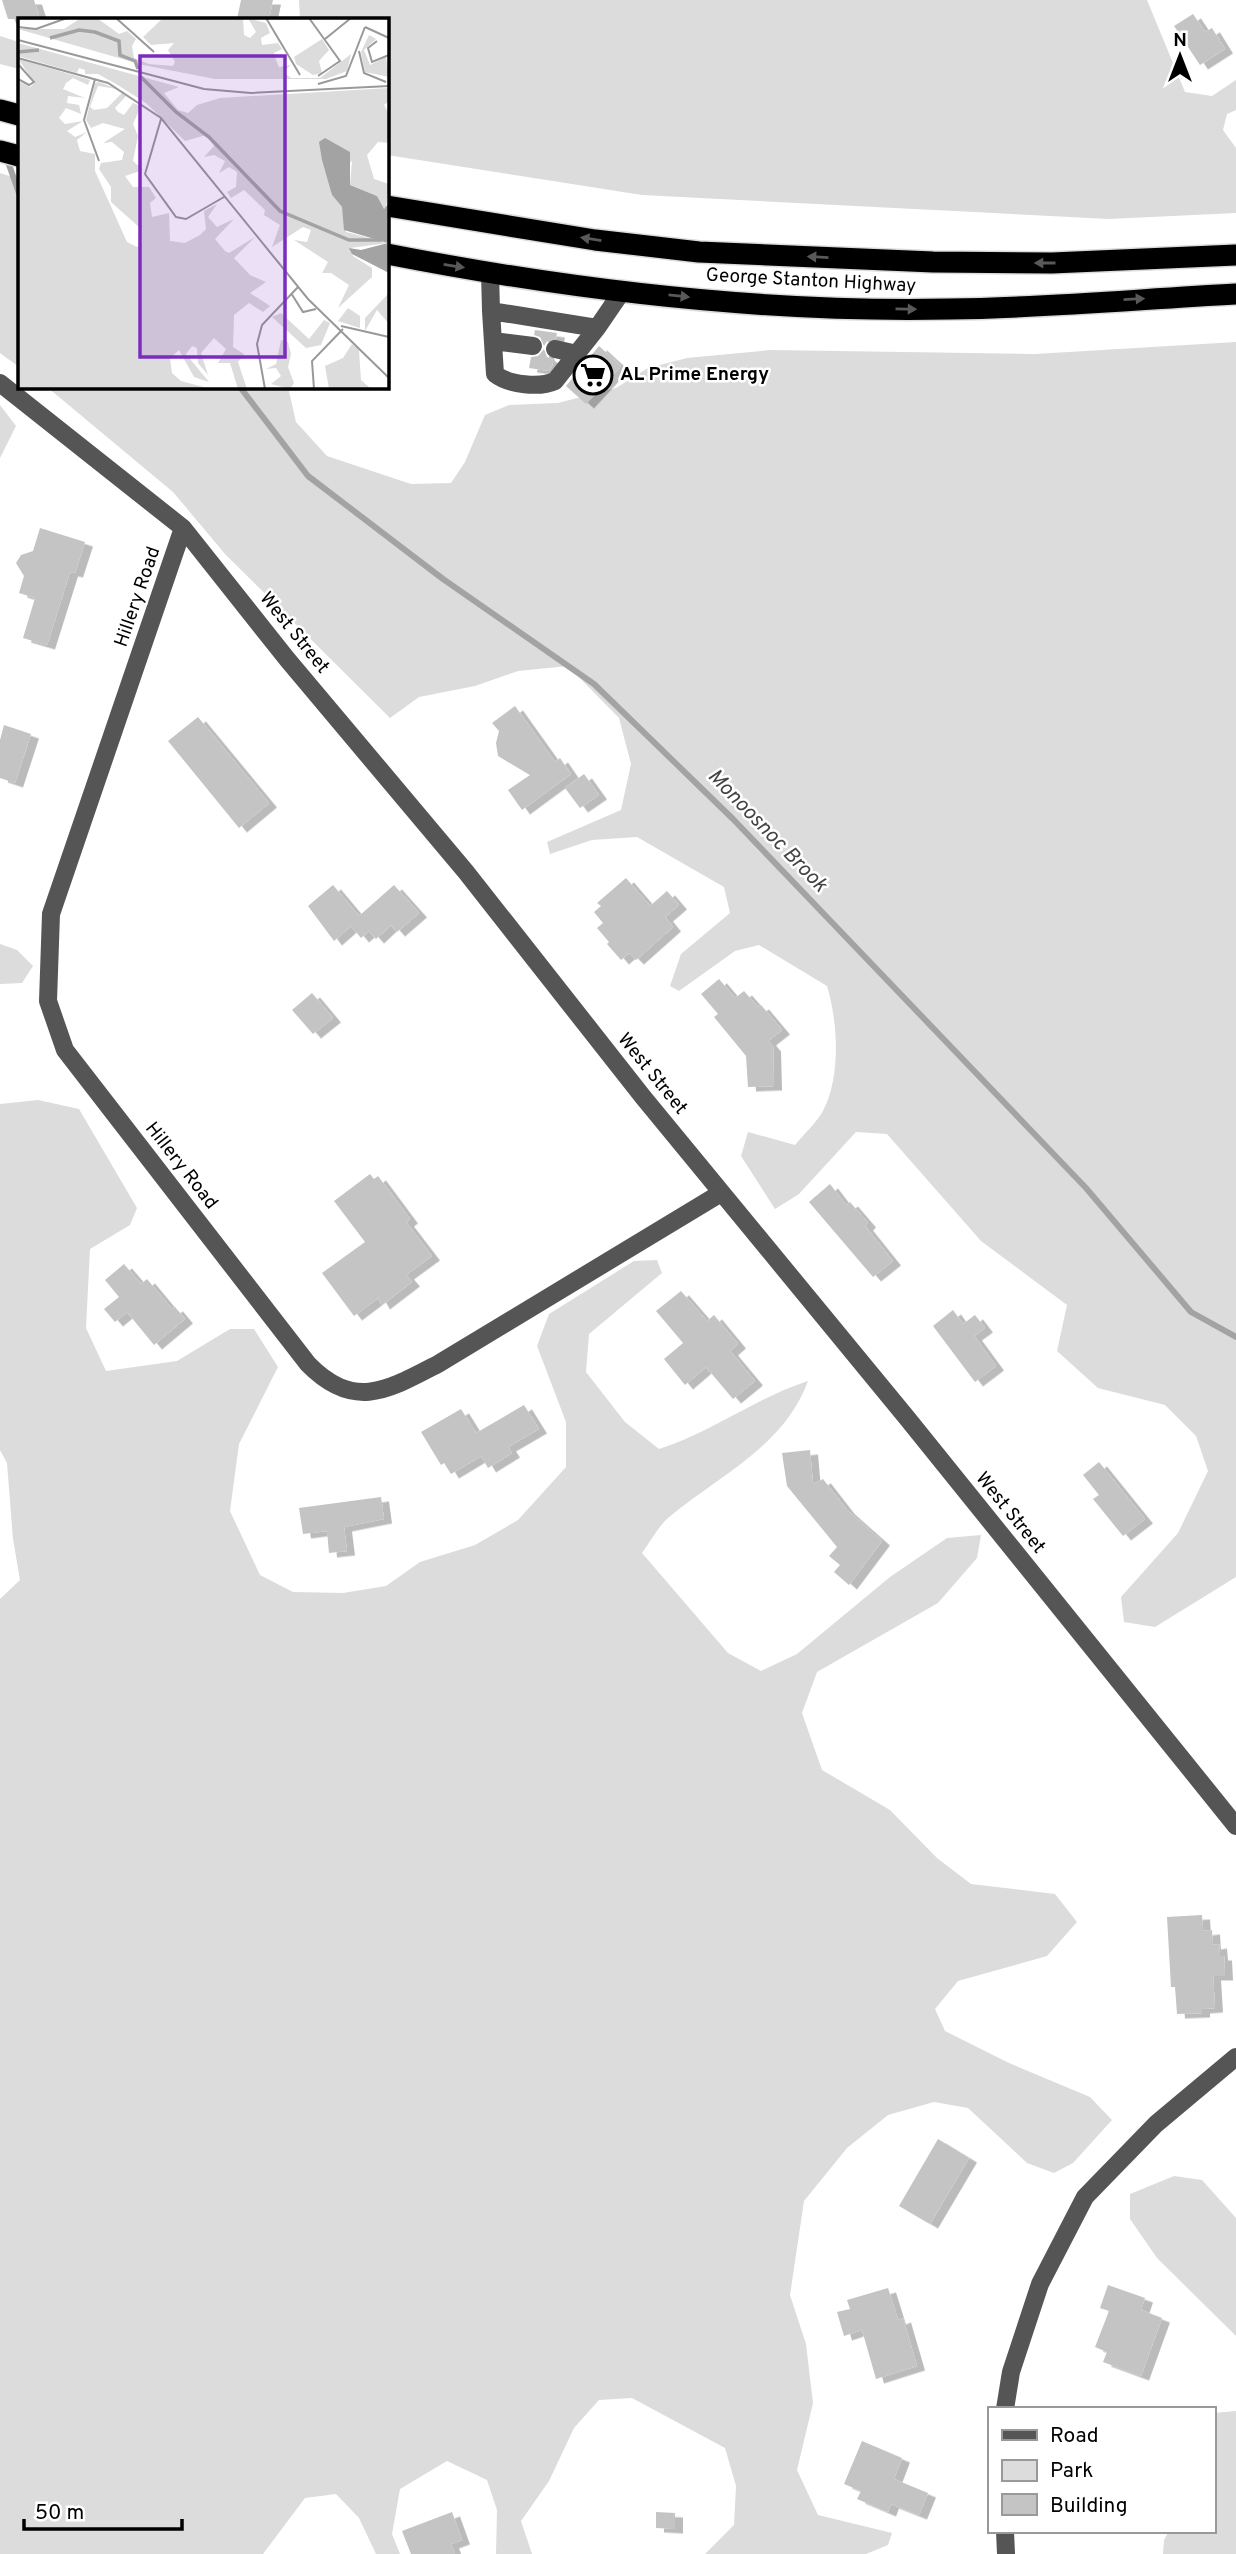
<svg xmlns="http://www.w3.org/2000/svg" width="1236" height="2554" viewBox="0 0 1236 2554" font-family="Overpass,sans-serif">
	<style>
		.green { fill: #dcdcdc }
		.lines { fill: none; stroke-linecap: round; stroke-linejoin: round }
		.stream { stroke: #a3a3a3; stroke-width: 6 }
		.building { fill: #c4c4c4; filter: url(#shadow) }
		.highway-casing { stroke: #dbdbdb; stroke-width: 24 }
		.minor { stroke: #555; stroke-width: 18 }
		.highway { stroke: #000; stroke-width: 21 }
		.oneway { fill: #595959 }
		.labels { text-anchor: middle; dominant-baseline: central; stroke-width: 5; stroke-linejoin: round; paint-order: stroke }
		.street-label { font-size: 19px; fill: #000; stroke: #fff }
		.poi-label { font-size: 19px; font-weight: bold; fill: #000; stroke: #fff; text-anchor: start }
		.water-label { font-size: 21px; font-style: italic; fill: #444; stroke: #fff }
		.inset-river { fill: none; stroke: #a3a3a3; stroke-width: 3.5 }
		.inset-road { fill: none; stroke: #999; stroke-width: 2 }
		.view { fill: #7b2cbf; fill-opacity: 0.15; stroke: #7b2cbf; stroke-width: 3.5 }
		.inset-edge { fill: none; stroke: #000; stroke-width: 3.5 }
	</style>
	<defs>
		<filter id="shadow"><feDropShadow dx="8" dy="4.5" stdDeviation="0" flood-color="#0004"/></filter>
	</defs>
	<rect width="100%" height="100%" fill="#fff"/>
	<path class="green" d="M299,0H1147L1185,92L1212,96L1236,80V110L1227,114L1223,130L1236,148V213L1109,219L642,195L387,155V19H300Z
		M0,36L19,42V69L0,64Z
		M0,173L19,179V367L0,353Z
		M1236,342V1577L1155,1627L1124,1622L1121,1597L1178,1533L1208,1471L1196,1436L1165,1405L1098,1388L1057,1351L1067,1305L981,1241L887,1134L856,1132L799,1194L775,1209L741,1156L748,1132L795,1145C804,1134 816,1123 823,1111C841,1077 838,1022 827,986L759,945L735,951L679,991L670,986L681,954L730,913L724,887L637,837L592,840L550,854L547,842L621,810L631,764L619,718L568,666L518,671L475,686L419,697L390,718L225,554L173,492L47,387H288L296,422L327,456L411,484L451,483L465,462L485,415L509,405L558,403L616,388L648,368L687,358L771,350L1035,354Z
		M0,405L16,426L0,458Z
		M0,944L17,950L33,966L22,983L0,984Z
		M38,1100L79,1109L137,1208L130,1225L90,1249L86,1328L106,1371L177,1361L230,1329H254L278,1367L239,1444L230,1511L260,1575L293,1592L343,1593L386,1586L420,1562L475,1545L518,1520L566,1467V1422L537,1346L549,1314L634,1261L657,1260L662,1273L589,1334L586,1372L625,1422L659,1449C711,1433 755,1398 808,1381C784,1447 719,1475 668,1518C658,1527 650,1542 642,1553L728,1653L761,1671L797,1654L890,1577L947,1538L981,1535L977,1558L938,1603L817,1672L802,1713L822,1770L890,1810L937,1858L971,1884L1055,1894L1077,1922L1047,1956L958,1981L935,2009L945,2031L1009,2063L1090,2097L1112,2120L1073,2163L1054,2173L1027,2163L968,2108L934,2102L888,2115L847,2148L804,2201L790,2295L806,2344L813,2403L797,2470L818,2515L892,2533L888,2545L866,2554H705L734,2525L736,2486L725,2448L632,2398L599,2400L574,2428L549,2481L521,2521L532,2554H496L497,2510L487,2480L447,2461L400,2489L392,2534L400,2554H376L359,2518L336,2494L305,2498L263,2554H0V1599L20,1580L13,1539L7,1463L0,1450V1104Z
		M1174,2176L1202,2180L1236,2218V2336L1157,2258L1130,2219V2194Z
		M1236,2411V2554H1163L1164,2540L1169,2531H1213V2413Z"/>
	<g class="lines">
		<path class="stream" d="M7,159L19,193
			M240,387L308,476L443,579L594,684L733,819L1086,1188L1191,1312L1236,1337"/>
	</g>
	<path class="building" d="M2,0H34L40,19H8Z
		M241,0H273L269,19H237Z
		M1193,14L1205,32L1212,28L1225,49L1200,65L1174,26Z
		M535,330L557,333L556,338L547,341L544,346L540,337L534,335Z
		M599,346L621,366L586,404L566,386Z
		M544,349L547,357L553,360L552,366L549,371L529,368L531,357L538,356Z
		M40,528L85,542L75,573L70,572L47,645L23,638L35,598L19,593L24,576L16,563L21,555L33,551Z
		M515,706L555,762L560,758L571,774L522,810L508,790L530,775L498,756L496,743L499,731L492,723Z
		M198,717L269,803L239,828L168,741Z
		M4,725L31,734L15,783L0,778V740Z
		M584,774L599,795L580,808L565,788Z
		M626,878L650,906L667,891L679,905L665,917L673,927L636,960L629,953L621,960L607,944L609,942L597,928L603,923L594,912L601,906L597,903Z
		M333,885L359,916L394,885L419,913L397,932L391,925L376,939L369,931L361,938L351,926L334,941L308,906Z
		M719,979L735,998L744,991L758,1007L761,1005L782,1030L768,1041L773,1047L774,1086L748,1087L746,1056L714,1017L718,1014L701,994Z
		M312,993L333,1018L313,1034L292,1010Z
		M370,1174L374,1179L378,1176L410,1219L406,1222L432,1256L406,1275L412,1282L382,1305L378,1298L354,1316L322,1273L365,1242L334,1201Z
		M830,1184L846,1205L850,1202L868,1223L865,1226L893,1261L873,1277L809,1202Z
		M124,1264L141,1284L147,1279L172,1309L175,1307L185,1319L154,1345L127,1312L115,1322L104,1309L119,1297L105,1280Z
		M681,1291L707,1321L714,1315L738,1344L730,1351L755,1381L733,1399L706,1367L685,1385L664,1359L683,1343L656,1311Z
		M953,1310L963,1324L975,1315L985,1328L974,1336L996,1366L975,1382L933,1326Z
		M524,1405L539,1429L508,1447L512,1453L488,1468L481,1456L451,1474L444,1463L441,1465L421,1432L461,1409L476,1433Z
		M810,1450L813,1484L823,1479L847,1510L882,1541L849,1585L834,1572L840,1565L829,1556L837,1547L787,1486L782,1453Z
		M1099,1462L1145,1519L1123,1536L1093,1499L1099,1495L1083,1475Z
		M381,1497L384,1519L344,1527L347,1551L329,1553L327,1531L303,1534L299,1508Z
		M1202,1915L1203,1931L1212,1930L1213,1945L1219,1944L1220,1956H1224L1225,1976H1213L1215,2008L1202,2009V2013L1177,2014L1175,1987H1171L1167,1917Z
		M938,2139L969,2158L930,2224L899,2206Z
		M1108,2285L1145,2298L1141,2310L1162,2318L1141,2376L1103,2362L1107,2352L1095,2347L1109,2311L1100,2308Z
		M888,2288L898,2320L903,2318L917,2366L876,2379L862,2330L844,2336L837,2312L850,2309L847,2300Z
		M862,2441L902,2458L894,2479L928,2493L919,2515L891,2504L888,2512L857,2499L861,2491L844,2484Z
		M452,2512L462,2540L451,2544L455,2554H411L402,2531Z
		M656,2512L675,2513V2529L656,2528Z"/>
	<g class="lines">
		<defs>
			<path id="highway" d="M0,110L19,115
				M0,151L19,156
				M387,206L595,240L699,252L933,262L1052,263L1236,255
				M387,254C571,290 762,313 950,309C1045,308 1141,299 1236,294"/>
		</defs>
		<use href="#highway" class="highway-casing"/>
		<path class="minor" d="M490,272L491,311L597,328L623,290
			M491,311L495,374C509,385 540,388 555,381L597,328
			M493,341L533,346
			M555,349L577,354
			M0,383L183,528L287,659L466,872L643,1097L907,1418L1236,1826
			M183,528L51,914L48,1001L65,1050L308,1364C354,1411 388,1390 438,1364L721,1193
			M1005,2409L1011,2372L1040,2284L1085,2197L1156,2124L1236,2057
			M1005,2531L1006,2554"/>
		<use href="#highway" class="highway"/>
	</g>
	<defs><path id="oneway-solid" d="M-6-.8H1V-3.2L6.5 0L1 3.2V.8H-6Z" transform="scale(1.75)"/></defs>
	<g class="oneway">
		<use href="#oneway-solid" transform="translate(591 239) rotate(-171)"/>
		<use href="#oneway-solid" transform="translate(818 257) rotate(-177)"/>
		<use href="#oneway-solid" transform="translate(1045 263) rotate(180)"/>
		<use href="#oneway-solid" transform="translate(454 266) rotate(9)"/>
		<use href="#oneway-solid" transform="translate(679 296) rotate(6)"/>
		<use href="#oneway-solid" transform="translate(1134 299) rotate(-3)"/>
		<use href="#oneway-solid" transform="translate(906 309) rotate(1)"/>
	</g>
	<defs>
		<symbol id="supermarket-ring" viewBox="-11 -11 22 22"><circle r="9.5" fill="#fff" stroke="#000" stroke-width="1.5"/><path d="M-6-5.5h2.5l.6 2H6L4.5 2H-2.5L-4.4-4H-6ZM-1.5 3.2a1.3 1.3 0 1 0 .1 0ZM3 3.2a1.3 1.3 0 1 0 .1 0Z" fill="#000"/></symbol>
	</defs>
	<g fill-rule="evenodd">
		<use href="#supermarket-ring" x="571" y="353" width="44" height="44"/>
	</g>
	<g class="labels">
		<g class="street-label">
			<text transform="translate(811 281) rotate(3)">George Stanton Highway</text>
			<text transform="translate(138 597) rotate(-71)">Hillery Road</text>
			<text transform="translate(294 633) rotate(51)">West Street</text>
			<text transform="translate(652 1074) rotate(51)">West Street</text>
			<text transform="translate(181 1166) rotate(52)">Hillery Road</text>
			<text transform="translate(1010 1513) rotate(51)">West Street</text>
		</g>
		<g class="poi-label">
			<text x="620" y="375">AL Prime Energy</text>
		</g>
		<g class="water-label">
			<text transform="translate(767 831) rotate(46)">Monoosnoc Brook</text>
		</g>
	</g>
	<g transform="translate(18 18)">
		<rect width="371" height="371" fill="#fff"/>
		<path d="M63,0H79L101,16L109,13L118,21L114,28L116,40L131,46L155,48L157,44L150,32L156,25L133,27L125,19L145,0H225L226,17L232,20L238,14L230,0L248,5L252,15L243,20L244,27L260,25L264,31L256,35L258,42L261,49L273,47L265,54L273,60H302L333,36L329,53L308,61H197L125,47L0,11H46ZM351,17L358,21L346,32L352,47L368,39L371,59L347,54L343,34ZM304,21L311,32L301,43L304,55L295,57L278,46L276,39ZM0,25L161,69L146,75L160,92L170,95L179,87L202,80L371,70V83L366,87L371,96V125L360,124L349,137L356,161L371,166L368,190L364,191L359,178L332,167L334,143L310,160L314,177L324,189L328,214L370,225L332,230L335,238L354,250V259L320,290L331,267L313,255H304L310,244L276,222L289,224L293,212L285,209L254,229L262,207L246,197L247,192L226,172L213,180L209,174L218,169L219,154L211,149L201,155L207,143L196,137L186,139L196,128L188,117L167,123L128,85L98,66L80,56H67V52L61,50L59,55L0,38ZM0,41L72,62L70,67L55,60L48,65L45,71L67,80L50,78L49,85L61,87L63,96L48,90L41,100L47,106L65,103L49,113L57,119L69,114L59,122L62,133L77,136V153L109,224L119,229L124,224L122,210L93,184V169L81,151L83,145L104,142L106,134L94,124L85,125L107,111L85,105L73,110L68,102L77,65L81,64L99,71L80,68L72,89L76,92L89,90L104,75L108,78L97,90L100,94L106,97L115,85L123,88L115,106L120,118L115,143L125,152L107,158L115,169H131L138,180L132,185L134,199L151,195L152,223L167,225L182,217L188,211L186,193L199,186L190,199L199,209L216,201L197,221L207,233L211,235L237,219L216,240L232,257L248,264L232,275L252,288L245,294L231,285L216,297L215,329L226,336L220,344L229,371H220L212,345H200L208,331L196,320L183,335L190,357L180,345L179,330L174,328L168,336L191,364L176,359L161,332L152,340L154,355L163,363L193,371H0V63L12,69L17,65ZM371,275V306L359,292L347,313V300ZM330,290L342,298V310L320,303ZM263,295L291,321L306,302L312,305L303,327L288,330L254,299ZM263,322L270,324L273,336L270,349L276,365L272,371L253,366L263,358L258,350L248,351L258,346ZM334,326L341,332L343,362L353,371H311L307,348L325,340Z" fill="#dcdcdc"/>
		<path d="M307,120L332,134V167L359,178L366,191L371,185V255L334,236L331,230L343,232L370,225L326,212L324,189L314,177L304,142L301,124Z" fill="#a3a3a3"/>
		<path class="inset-river" d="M32,20L61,12L77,14L101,23L102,37L117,43L120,51M0,34L21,32M123,59L158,94L191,119L262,193L331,222H364"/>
		<path class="inset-road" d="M98,0L136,34M248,0L282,57M291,0L322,43L300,58M0,9L18,11L49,0M347,9L371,20M307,21L333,0M0,22L186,71L233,75L371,68M359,23L350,30L354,44L371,37M341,33L346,55L368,64M0,40L90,65L143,100L290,281L371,360M0,46L16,64L11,67L0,61M77,61L66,102L81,143M300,66L328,58L347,9M143,101L127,156L158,199L168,201L206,179M273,275L285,294L298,291M323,308L371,319M247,371L239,326L244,307L280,269M296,371L294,343L325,311"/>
		<path class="view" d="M122,38H267V339H122Z"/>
		<rect width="371" height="371" class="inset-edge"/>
	</g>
	<rect x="988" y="2407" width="228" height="126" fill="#ffffff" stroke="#999999" stroke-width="2"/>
	<rect x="1002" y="2430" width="35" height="10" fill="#555555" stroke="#999999" stroke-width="2"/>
	<text x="1050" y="2442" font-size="21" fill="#000000">Road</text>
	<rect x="1002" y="2460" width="35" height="21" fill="#dcdcdc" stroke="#999999" stroke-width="2"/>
	<text x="1050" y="2477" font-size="21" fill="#000000">Park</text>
	<rect x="1002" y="2494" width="35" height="21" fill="#c4c4c4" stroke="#999999" stroke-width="2"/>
	<text x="1050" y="2512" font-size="21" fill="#000000">Building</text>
	<g transform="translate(1180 56)" stroke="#ffffff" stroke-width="5" paint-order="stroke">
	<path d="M0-5L12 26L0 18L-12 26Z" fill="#000000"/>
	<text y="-10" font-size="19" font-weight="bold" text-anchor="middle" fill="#000000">N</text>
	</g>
	<path d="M24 2519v10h158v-10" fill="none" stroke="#000000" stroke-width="3.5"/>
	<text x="35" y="2519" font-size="21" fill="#000000" stroke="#ffffff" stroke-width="5" paint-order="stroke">50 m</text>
</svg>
